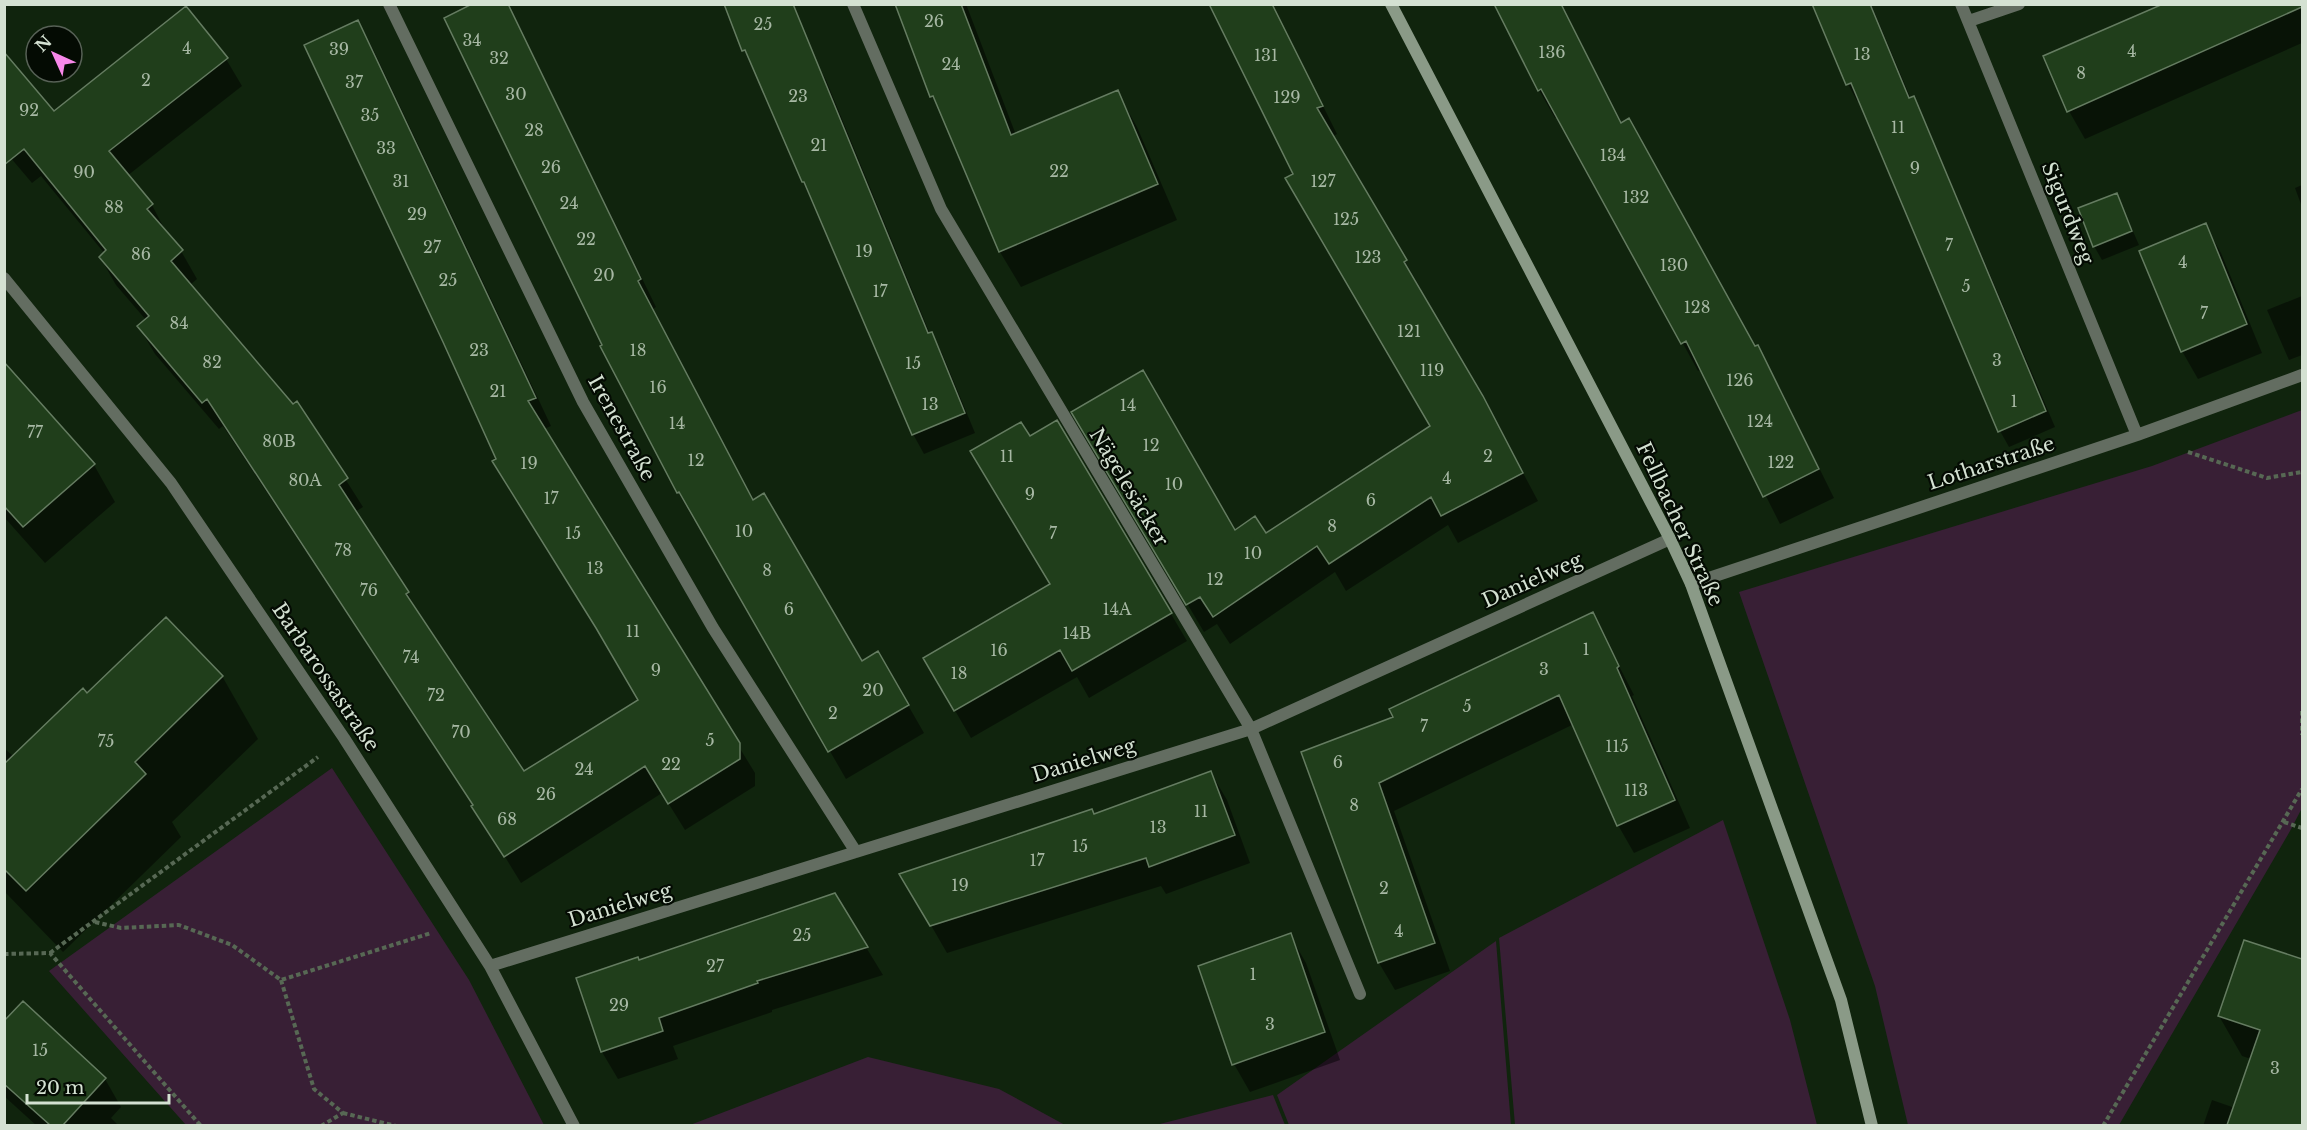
<svg xmlns="http://www.w3.org/2000/svg" width="2307" height="1130" viewBox="0 0 2307 1130" font-family="'Libre Baskerville',serif">
<style>
.green{fill:#381f35}
.shadow{fill:#0007}
.building{fill:#203e1b;stroke:#657c61;stroke-width:1.5}
.lines{fill:none;stroke-linecap:round;stroke-linejoin:round}
.path{stroke:#576854;stroke-width:4;stroke-dasharray:4.5 3;stroke-linecap:butt}
.street{stroke:#636d61;stroke-width:12}
.secondary{stroke:#8a9a87;stroke-width:12}
.labels{text-anchor:middle;stroke-width:4.5;stroke-linejoin:round;paint-order:stroke}
.number-label{font-size:16px;fill:#a7b8a4}
.street-label{font-size:20px;fill:#d4e1d2;stroke:#040b03}
</style>
<rect width="100%" height="100%" fill="#10240d"/>
<!-- green -->
<path class="green" d="M2302,410v398l-12,23 -171,294h-211l-33,-139 -136,-394 413,-126z
M332,768l137,212 75,145h-358l-137,-154z
M1723,820l67,200 27,105h-302l-16,-187z
M1496,941l15,184h-222l-12,-30z
M868,1057l131,32 66,36h-375z
M1273,1095l12,30h-129z"/>
<!-- shadow -->
<path class="shadow" d="M508,4l148,303 -3,2 100,192 108,162 17,-10 46,80 -78,46 -150,-260 -2,1 -16,-28 -76,-145 2,-1z
M726,4l89,57 11,19 104,254 12,19 33,80 -51,21 -11,-20z
M909,4h57l50,131 101,-43 20,35 40,93 -156,67 -21,-35 -55,-133 -13,-23z
M1211,4h61l65,130 -5,3 89,152 -2,1 79,136 40,75 -80,42 -10,-18 -102,66 -11,-19 -105,72 -13,-20 -13,8 -114,-192 145,92 31,3 166,-108 -137,-253z
M1496,4h65l61,120 151,251 61,123 -54,26 -78,-155 -4,2 -140,-255 -3,2 -16,-28z
M1814,4h57l40,95 2,-1 9,17 133,312 -46,20 -9,-16 -141,-331 -2,1 -9,-17z
M2167,4h135v39l-217,96 -16,-28z
M358,22l15,27 178,377 -7,3 211,344v13l-70,44 -23,-37 -141,90 -47,-77 -251,-380 -4,3 -64,-75 -16,-27 7,-7 -30,-35 -16,-28 5,-3 -64,-78 -9,7 -28,-33 50,-37 172,-54 16,27 -115,90 25,29 15,29 14,17 16,28 -7,6 103,121 4,-3 66,104 -8,5 52,80 15,29 102,152 116,-73 -142,-241z
M2302,185v22l-7,-19z
M2117,195l22,50 -37,15 -8,-14z
M2205,225l16,28 41,100 -64,26 -16,-28z
M2302,296v59l-13,5 -22,-50z
M4,364l90,101 21,37 -70,61 -41,-46z
M1057,422l130,219 -98,57 -12,-21 -106,61 -46,-79 127,-74 -23,-147z
M1592,614l42,81 -2,1 58,132 -56,25 -16,-28 -44,-101 -180,87 56,160 -55,19 -16,-27 -76,-210 92,-35z
M222,676l36,63 -86,83 9,15 -118,115 -59,-61v-143l10,9 73,-62z
M1211,773l16,27 23,63 -84,31 -5,-8 -214,67 -45,-78 192,-59z
M834,895l49,80 -111,35v2l-99,34 5,13 -60,20 -16,-27 -24,-73 61,-17z
M1290,935l16,28 34,97 -90,32 -16,-28z
M2244,941l58,20v165h-99l9,-26 23,8 16,-49 -9,-3 -23,-40z
M23,1003l82,76 16,28 -10,11 8,8h-82l-33,-30v-73z"/>
<!-- building -->
<path class="building" d="M472,4h36l133,275 -3,2 115,219 11,-7 98,168 16,-10 31,54 -81,47 -149,-260 -2,1 -77,-147 2,-1 -158,-327z
M724,4h69l135,329 4,-1 33,81 -53,22 -108,-253h-2l-57,-132 -3,1z
M895,4h66l50,131 107,-45 40,94 -159,68 -66,-156 -3,1z
M1209,4h63l51,102 -6,2 90,152 -3,2 79,134 40,77 -82,43 -10,-19 -102,67 -12,-18 -104,71 -13,-20 -14,8 -115,-193 72,-42 92,160 20,-14 11,17 164,-107 -145,-248 8,-4z
M1494,4h67l60,119 8,-5 126,228 3,-1 61,124 -56,28 -77,-156 -5,3 -140,-255 -3,2z
M1812,4h58l39,94 5,-2 132,315 -48,21 -147,-349 -5,2z
M2163,4h139v3l-235,105 -24,-56z
M186,6l42,52 -119,93 44,53 -6,5 36,41 -12,11 122,143 4,-3 51,77 -9,7 70,107 -3,2 118,177 114,-71 -42,-72 -104,-167 4,-2 -53,-117 -139,-297 54,-25 178,378 -8,3 212,342v16l-72,45 -23,-38 -141,91 -33,-51 2,-1 -266,-406 -5,4 -65,-77 12,-10 -50,-59 7,-7 -82,-101 -20,16v-113l50,59z
M2117,193l15,38 -39,16 -15,-39z
M2206,223l41,101 -66,28 -42,-101z
M4,362l91,102 -72,63 -19,-21z
M1057,420l115,193 -100,58 -12,-21 -106,61 -31,-53 127,-74 -80,-133 51,-29 9,14z
M1593,612l26,54 -2,2 58,132 -58,26 -58,-131 -180,88 56,160 -57,20 -77,-211 92,-35 -4,-8z
M166,617l57,59 -88,86 11,12 -120,117 -22,-22v-105l79,-76 4,5z
M1211,771l24,64 -86,32 -3,-9 -216,68 -31,-52 193,-65 2,5z
M835,893l33,54 -111,34 1,2 -99,35 4,13 -62,21 -25,-74 62,-21 1,3z
M1291,933l34,99 -93,33 -34,-99z
M2244,940l58,19v166h-75l33,-95 -42,-14z
M23,1001l83,77 -43,47h-13l-46,-41v-63z"/>
<g class="lines">
<!-- path -->
<path class="path" d="M2188,452l79,26 35,-6
M2302,711v24
M2284,822l18,6
M95,922l26,6 58,-3 53,20 49,35 150,-47
M50,953l268,-196
M4,954l46,-1 151,173
M281,980l33,109 29,24 -22,13
M343,1113l53,13
M2103,1126l199,-337"/>
<!-- street -->
<path class="street" d="M389,4l194,398 130,226 143,224
M853,4l88,205 310,520 109,265
M1961,4l176,431
M1969,21l50,-17
M4,278l167,205 173,255 146,228 84,160
M1691,584l446,-149 165,-60
M490,966l761,-237 419,-190"/>
<!-- secondary -->
<path class="secondary" d="M1391,4l279,535 21,45 150,416 31,126"/>
</g>
<g class="labels">
<!-- number labels -->
<g class="number-label">
<text x="934" y="27">26</text>
<text x="763" y="30">25</text>
<text x="472" y="46">34</text>
<text x="187" y="54">4</text>
<text x="339" y="55">39</text>
<text x="2132" y="57">4</text>
<text x="1552" y="58">136</text>
<text x="1862" y="60">13</text>
<text x="1266" y="61">131</text>
<text x="499" y="64">32</text>
<text x="951" y="70">24</text>
<text x="2081" y="79">8</text>
<text x="146" y="86">2</text>
<text x="354" y="88">37</text>
<text x="516" y="100">30</text>
<text x="798" y="102">23</text>
<text x="1287" y="103">129</text>
<text x="29" y="116">92</text>
<text x="370" y="121">35</text>
<text x="1898" y="133">11</text>
<text x="534" y="136">28</text>
<text x="819" y="151">21</text>
<text x="386" y="154">33</text>
<text x="1613" y="161">134</text>
<text x="551" y="173">26</text>
<text x="1915" y="174">9</text>
<text x="1059" y="177">22</text>
<text x="84" y="178">90</text>
<text x="401" y="187">31</text>
<text x="1323" y="187">127</text>
<text x="1636" y="203">132</text>
<text x="569" y="209">24</text>
<text x="114" y="213">88</text>
<text x="417" y="220">29</text>
<text x="1346" y="225">125</text>
<text x="586" y="245">22</text>
<text x="1949" y="251">7</text>
<text x="432" y="253">27</text>
<text x="864" y="257">19</text>
<text x="141" y="260">86</text>
<text x="1368" y="263">123</text>
<text x="2183" y="268">4</text>
<text x="1674" y="271">130</text>
<text x="604" y="281">20</text>
<text x="448" y="286">25</text>
<text x="1966" y="292">5</text>
<text x="880" y="297">17</text>
<text x="1697" y="313">128</text>
<text x="2204" y="319">7</text>
<text x="179" y="329">84</text>
<text x="1409" y="337">121</text>
<text x="479" y="356">23</text>
<text x="638" y="356">18</text>
<text x="1997" y="366">3</text>
<text x="212" y="368">82</text>
<text x="913" y="369">15</text>
<text x="1432" y="376">119</text>
<text x="1740" y="386">126</text>
<text x="658" y="393">16</text>
<text x="498" y="397">21</text>
<text x="2014" y="407">1</text>
<text x="930" y="410">13</text>
<text x="1128" y="411">14</text>
<text x="1760" y="427">124</text>
<text x="677" y="429">14</text>
<text x="35" y="438">77</text>
<text x="279" y="447">80B</text>
<text x="1151" y="451">12</text>
<text x="1007" y="462">11</text>
<text x="1488" y="462">2</text>
<text x="696" y="466">12</text>
<text x="1781" y="468">122</text>
<text x="529" y="469">19</text>
<text x="1447" y="484">4</text>
<text x="305" y="486">80A</text>
<text x="1174" y="490">10</text>
<text x="1030" y="500">9</text>
<text x="551" y="504">17</text>
<text x="1371" y="506">6</text>
<text x="1332" y="532">8</text>
<text x="744" y="537">10</text>
<text x="573" y="539">15</text>
<text x="1053" y="539">7</text>
<text x="343" y="556">78</text>
<text x="1253" y="559">10</text>
<text x="595" y="574">13</text>
<text x="767" y="576">8</text>
<text x="1215" y="585">12</text>
<text x="369" y="596">76</text>
<text x="789" y="615">6</text>
<text x="1117" y="615">14A</text>
<text x="633" y="637">11</text>
<text x="1077" y="639">14B</text>
<text x="1586" y="655">1</text>
<text x="999" y="656">16</text>
<text x="411" y="663">74</text>
<text x="1544" y="675">3</text>
<text x="656" y="676">9</text>
<text x="959" y="679">18</text>
<text x="873" y="696">20</text>
<text x="436" y="701">72</text>
<text x="1467" y="712">5</text>
<text x="833" y="719">2</text>
<text x="1424" y="732">7</text>
<text x="461" y="738">70</text>
<text x="710" y="746">5</text>
<text x="106" y="747">75</text>
<text x="1617" y="752">115</text>
<text x="1338" y="768">6</text>
<text x="671" y="770">22</text>
<text x="584" y="775">24</text>
<text x="1636" y="796">113</text>
<text x="546" y="800">26</text>
<text x="1354" y="811">8</text>
<text x="1201" y="817">11</text>
<text x="507" y="825">68</text>
<text x="1158" y="833">13</text>
<text x="1080" y="852">15</text>
<text x="1037" y="866">17</text>
<text x="960" y="891">19</text>
<text x="1384" y="894">2</text>
<text x="1399" y="937">4</text>
<text x="802" y="941">25</text>
<text x="715" y="972">27</text>
<text x="1253" y="980">1</text>
<text x="619" y="1011">29</text>
<text x="1270" y="1030">3</text>
<text x="40" y="1056">15</text>
<text x="2275" y="1074">3</text>
</g>
<!-- street labels -->
<g class="street-label">
<text transform="translate(2068 213) rotate(68)" y="7">Sigurdweg</text>
<text transform="translate(622 428) rotate(61)" y="7">Irenestraße</text>
<text transform="translate(1991 463) rotate(-18)" y="7">Lotharstraße</text>
<text transform="translate(1129 487) rotate(59)" y="7">Nägelesäcker</text>
<text transform="translate(1680 524) rotate(65)" y="7">Fellbacher Straße</text>
<text transform="translate(1532 580) rotate(-24)" y="7">Danielweg</text>
<text transform="translate(326 677) rotate(56)" y="7">Barbarossastraße</text>
<text transform="translate(1084 760) rotate(-17)" y="7">Danielweg</text>
<text transform="translate(620 905) rotate(-17)" y="7">Danielweg</text>
</g>
</g>
<!-- border -->
<rect width="2307" height="1130" fill="none" stroke="#d4e1d2" stroke-width="12"/>
<!-- north arrow -->
<g transform="translate(54 54) rotate(315)"><circle r="28" fill="#040b03" stroke="#576156" stroke-width="1.5"/>
<path d="M0-4.5L10 22L0 15L-10 22Z" fill="#f888ea"/>
<text y="-9" font-size="16" font-weight="bold" text-anchor="middle" fill="#d4e1d2">N</text>
</g>
<!-- scale -->
<path d="M27 1094v9h142v-9" fill="none" stroke="#d4e1d2" stroke-width="3"/>
<text x="36" y="1094" font-size="18" fill="#d4e1d2" stroke="#040b03" stroke-width="4.5" paint-order="stroke">20 m</text>
</svg>
